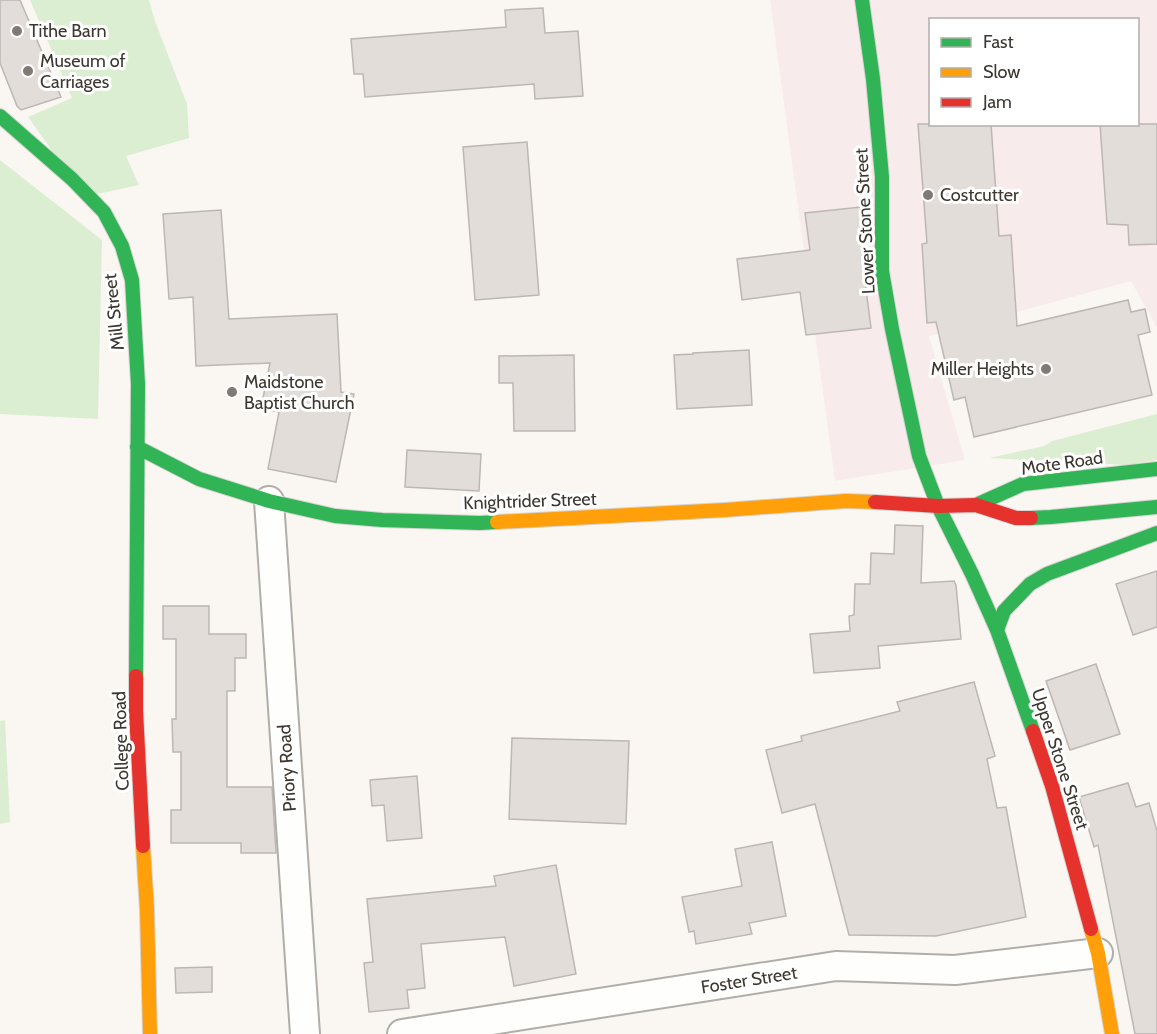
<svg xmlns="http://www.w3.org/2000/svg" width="1157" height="1034" viewBox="0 0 1157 1034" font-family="Cabin,sans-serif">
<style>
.commercial{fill:#f8ebec;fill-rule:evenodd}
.green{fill:#dceed1}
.building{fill:#e3ddda;stroke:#bcb7b4;stroke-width:1.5}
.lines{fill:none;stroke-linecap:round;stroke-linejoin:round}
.street-casing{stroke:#b1aea9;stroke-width:32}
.fast-casing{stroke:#d7d4d2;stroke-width:16}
.slow-casing{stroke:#d7d4d2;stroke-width:16}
.jam-casing{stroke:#d7d4d2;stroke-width:16}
.street{stroke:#fefefd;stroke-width:28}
.fast{stroke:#30b455;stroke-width:14}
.slow{stroke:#ff9f0a;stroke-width:14}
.jam{stroke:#e5322d;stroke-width:14}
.poi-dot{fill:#7f7a74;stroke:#fff;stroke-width:2}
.labels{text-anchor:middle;stroke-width:6;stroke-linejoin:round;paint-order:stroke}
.poi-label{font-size:18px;fill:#3d3730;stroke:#fff;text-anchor:start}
.street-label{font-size:18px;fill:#3d3730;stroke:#fff}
</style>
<rect width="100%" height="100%" fill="#faf7f3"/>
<!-- commercial -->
<path class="commercial" d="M770,0h387v328l-26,-47 -202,55 36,124 -130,21zM930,20h208v104h-208z"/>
<!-- green -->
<path class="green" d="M30,0h119l6,21 32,83 2,34 -63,18 13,29 -51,11 -16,-17 -44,-62 44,-19z
M0,160l102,80 -4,179 -98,-5z
M1157,414v46l-31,5 -137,-7 55,-12 8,-5z
M5,720l5,102 -10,2v-103z"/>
<!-- building -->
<path class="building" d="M0,0h20l41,97 -40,13 -4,-4 -17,-43z
M543,8l2,25 33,-2 5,65 -48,3 -1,-15 -169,13 -2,-23h-9l-3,-35 155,-12 -1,-17z
M918,124h73l8,112 12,-1 6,91 111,-26 3,12 14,-3 5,23 -12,3 14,60 -178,42 -9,-40 -11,3 -18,-78 -9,1 -5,-79 5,-1z
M1100,124h57v120l-28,1 -1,-20 -21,-1z
M527,142l12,153 -64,5 -12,-153z
M861,207l2,19v16h-2l3,32 7,54 -65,7 -6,-43 -58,8 -5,-41 73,-9 -5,-37z
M221,210l8,109 108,-5 4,78 13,2 -18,88 -68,-13 11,-57 -18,-4 9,-45 -74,3 -3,-69 -24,2 -6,-85z
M749,350l3,55 -75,4 -3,-54 19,-1v-1z
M574,355l1,76h-61l-1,-48h-14v-27z
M407,450l74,4 -2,37 -74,-4z
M895,525l28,1 -2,57 33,-2 2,4 5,54 -83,7 2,22 -66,5 -4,-39 40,-3 -1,-15 5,-1 1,-31h15l1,-31 23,1z
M1157,571v56l-24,8 -17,-51z
M163,606h46v28h37v24h-11v33h-8v96h45l4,66h-35v-10h-70v-33h10v-58h-8l-1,-33h4v-80h-13z
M1096,664l24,70 -50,16 -24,-69z
M974,682l21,74 -8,3 10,49 9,-1 20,110 -90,19 -87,-1 -34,-131 -33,9 -16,-63 36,-9 -1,-5 99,-25 -3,-9z
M512,738l117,3 -3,83 -117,-5z
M417,776l5,62 -35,3 -3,-36 -12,1 -2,-26z
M1128,783l8,24 13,-4 8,28v203h-22l-37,-189 -4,2 -15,-50z
M772,842l14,74 -37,7 3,11 -56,10 -2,-13 -5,1 -7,-35 60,-11 -7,-37z
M556,865l20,109 -62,12 -9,-49 -84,7 4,44 -18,2 2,18 -40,4 -5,-49 9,-1 -6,-63 129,-13 -2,-10z
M212,967v25l-36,1 -1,-25z"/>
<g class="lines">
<!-- street casing -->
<g class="street-casing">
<path id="street" d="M269,501l36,533
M402,1034l434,-68 119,4 143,-17"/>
</g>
<!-- fast casing -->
<g class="fast-casing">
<path id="fast" d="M862,0l11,79 9,98v94l10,58 27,127 19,50 34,68 25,56 36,101
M0,116l72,63 32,33 18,34 10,34 6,104 -2,292
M137,447l62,32 70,22 66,15 47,4 98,3 17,-1
M976,505l47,-21 134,-15
M1031,518l20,-1 106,-10
M997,630l7,-19 26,-27 17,-10 110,-41"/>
</g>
<!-- slow casing -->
<g class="slow-casing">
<path id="slow" d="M497,522l228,-12 121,-9 29,1
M143,846l4,64 3,124
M1091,929l7,24 14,81"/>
</g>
<!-- jam casing -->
<g class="jam-casing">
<path id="jam" d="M875,502l63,4 38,-1 40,13h15
M136,676v35l7,135
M1033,731l19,55 39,143"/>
</g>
<!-- street -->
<use href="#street" class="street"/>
<!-- fast -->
<use href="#fast" class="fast"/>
<!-- slow -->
<use href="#slow" class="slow"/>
<!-- jam -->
<use href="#jam" class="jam"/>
</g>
<!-- markers -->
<g class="poi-dot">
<circle cx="17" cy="31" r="6"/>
<circle cx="28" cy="71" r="6"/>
<circle cx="928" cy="195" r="6"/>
<circle cx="1046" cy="369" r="6"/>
<circle cx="232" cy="392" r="6"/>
</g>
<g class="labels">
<!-- poi labels -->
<g class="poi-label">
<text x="29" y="37">Tithe Barn</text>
<text x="40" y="67">Museum of<tspan x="40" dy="21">Carriages</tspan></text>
<text x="940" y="201">Costcutter</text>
<text x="1034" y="375" text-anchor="end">Miller Heights</text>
<text x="244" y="388">Maidstone<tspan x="244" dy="21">Baptist Church</tspan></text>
</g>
<!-- street labels -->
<g class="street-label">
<text transform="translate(865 221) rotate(-93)" y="6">Lower Stone Street</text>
<text transform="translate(114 312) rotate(-96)" y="6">Mill Street</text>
<text transform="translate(1062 463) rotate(-8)" y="6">Mote Road</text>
<text transform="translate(530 501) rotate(-2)" y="6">Knightrider Street</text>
<text transform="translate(121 741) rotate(-92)" y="6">College Road</text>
<text transform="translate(1060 759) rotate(72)" y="6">Upper Stone Street</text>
<text transform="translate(287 768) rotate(-94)" y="6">Priory Road</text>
<text transform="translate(749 980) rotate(-9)" y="6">Foster Street</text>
</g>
</g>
<!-- legend -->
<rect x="929" y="18" width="210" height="108" fill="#ffffff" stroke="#b1afac" stroke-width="1.5"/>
<rect x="941" y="38" width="30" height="9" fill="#30b455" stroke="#b1afac" stroke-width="1.5"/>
<text x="983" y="48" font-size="18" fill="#3d3730">Fast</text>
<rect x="941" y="68" width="30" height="9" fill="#ff9f0a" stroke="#b1afac" stroke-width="1.5"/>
<text x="983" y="78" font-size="18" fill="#3d3730">Slow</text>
<rect x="941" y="98" width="30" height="9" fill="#e5322d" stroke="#b1afac" stroke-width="1.5"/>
<text x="983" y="108" font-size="18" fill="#3d3730">Jam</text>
</svg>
